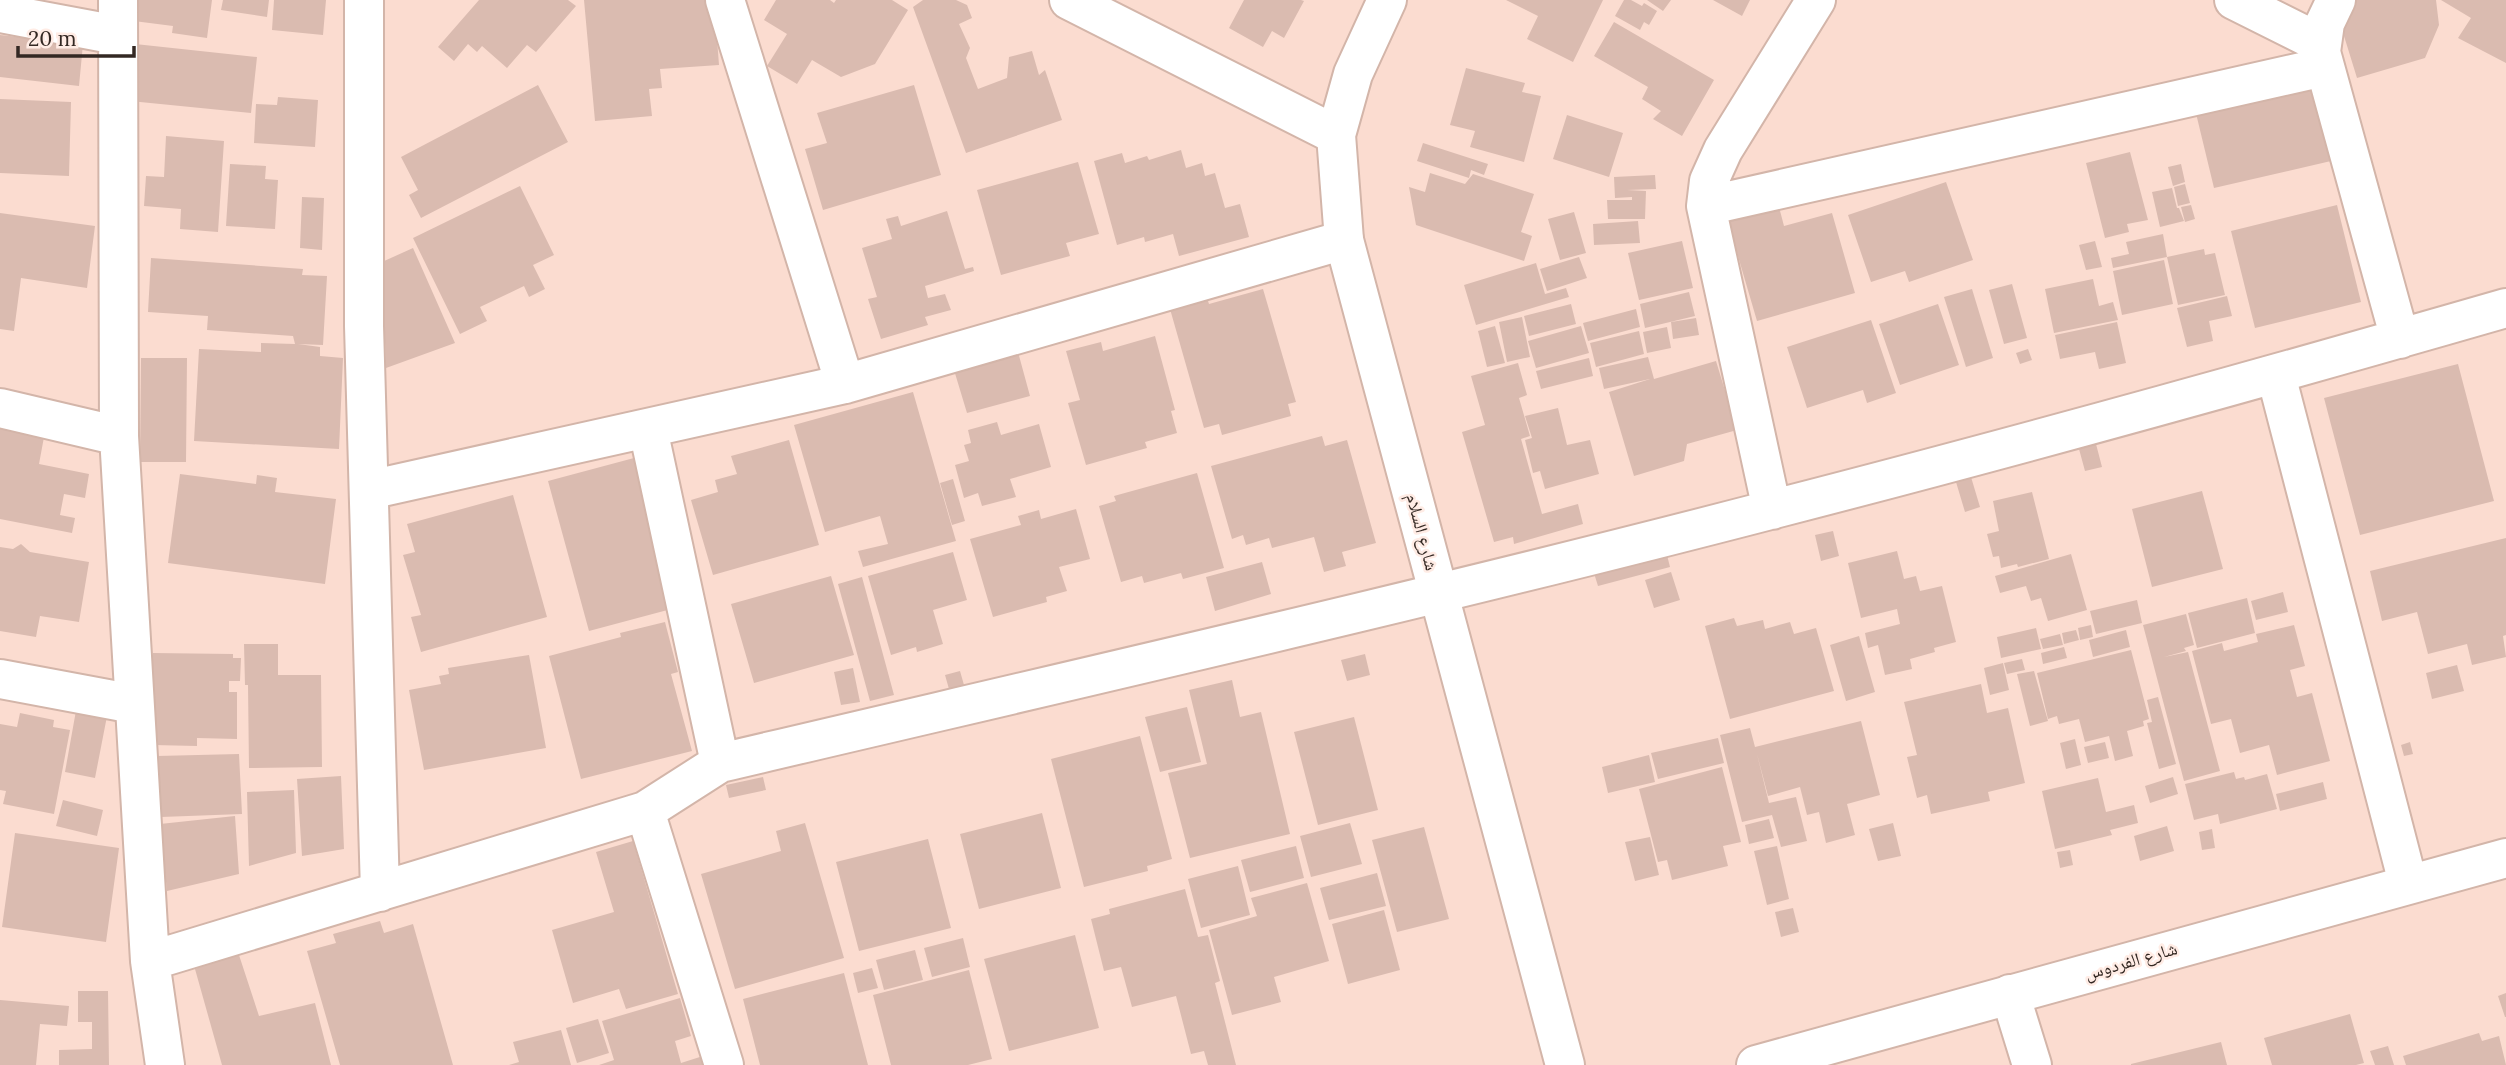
<svg xmlns="http://www.w3.org/2000/svg" width="2506" height="1065" viewBox="0 0 2506 1065" font-family="Lora,'Noto Naskh Arabic',serif">
<style>
.building{fill:#dabbb0}
.lines{fill:none;stroke-linecap:round;stroke-linejoin:round}
.minor-casing{stroke:#d3b5a9;stroke-width:42}
.tertiary-casing{stroke:#d3b5a9;stroke-width:42}
.minor{stroke:#fff;stroke-width:38}
.tertiary{stroke:#fff;stroke-width:38}
.labels{text-anchor:middle;stroke-width:5;stroke-linejoin:round;paint-order:stroke}
.street-label{font-size:18px;fill:#332823;stroke:#ffece5}
</style>
<rect width="100%" height="100%" fill="#fbdcd0"/>
<!-- building -->
<path class="building" d="M128,0h84l-5,38 -35,-5 1,-7 -47,-6z
M223,0h46l-2,17 -46,-7z
M274,0h52l-3,35 -51,-5z
M479,0h89l8,6 -40,46 -9,-7 -20,23 -25,-22 -5,6 -9,-8 -14,17 -16,-14z
M584,0h130l5,65 -59,4 2,19 -13,1 3,27 -57,5z
M776,0h54l4,3 2,-3h56l16,10 -33,54 -34,13 -29,-17 -15,24 -30,-18 20,-32 -23,-14z
M923,0h33l11,5 5,13 -13,6 11,24 -4,10 12,31 29,-11 2,-21 23,-6 7,24 6,-5 17,50 -96,33 -53,-146z
M1244,0h57l3,1 -20,37 -12,-7 -9,16 -34,-19z
M1506,0h97l-30,62 -46,-23 11,-23z
M1624,0h7l11,6 2,-3 13,8 -8,14 -5,-3 -4,8 -25,-14z
M1647,0h24l-8,11z
M1713,0h37l-8,16z
M2343,0h93l3,25 -14,33 -68,20 -21,-68z
M2441,0h65v63l-48,-25 13,-20z
M1614,22l100,58 -32,56 -29,-17 8,-8 -19,-12 6,-12 -54,-31z
M0,35l83,9 -4,42 -79,-9z
M135,44l122,13 -6,56 -121,-12z
M1466,68l59,15 -3,9 19,4 -17,66 -54,-15 5,-16 -25,-6z
M2311,74l20,87 -117,27 -21,-87z
M538,85l30,57 -147,76 -12,-23 9,-5 -17,-33z
M914,85l27,90 -118,35 -18,-61 22,-6 -10,-30z
M278,97l40,3 -3,47 -61,-4 2,-39 21,1z
M0,99l71,3 -2,74 -69,-3z
M1567,115l56,18 -14,44 -56,-18z
M166,136l58,5 -6,91 -38,-3 1,-20 -37,-3 2,-30 18,1z
M1423,143l65,21 -4,11 -13,-5 -2,8 -52,-17z
M1181,150l5,18 16,-5 3,13 10,-3 10,35 15,-4 9,33 -70,19 -6,-22 -28,8 -1,-5 -27,8 -23,-84 28,-8 3,10 22,-7 2,4z
M2130,152l18,68 -21,4 2,8 -24,6 -19,-75z
M1078,162l21,72 -33,9 4,13 -69,19 -24,-85z
M230,164l36,2 -1,13 13,1 -3,49 -49,-3z
M2181,164l4,18 -12,4 -5,-19z
M1430,173l35,11 8,-10 61,20 -13,38 11,4 -8,25 -108,-36 -7,-38 16,5z
M1655,175l1,14 -29,1 19,1 -1,28h-37l-1,-19h25v-3l-17,1 -1,-21z
M1946,182l27,78 -64,22 -4,-11 -34,11 -23,-67z
M2185,184l5,19 -12,3 -4,-19z
M520,186l34,69 -21,10 12,24 -16,8 -5,-11 -44,21 7,14 -27,13 -47,-96z
M2172,188l5,20h2l5,13 -24,6 -8,-35z
M302,197l22,1 -2,52 -22,-2z
M2191,205l4,14 -10,3 -4,-15z
M2337,205l24,97 -106,26 -24,-97z
M1779,207l5,19 48,-13 23,80 -98,28 -29,-99z
M947,211l18,58 8,-2 1,4 -49,15 3,12 17,-4 6,16 -26,7 3,8 -47,14 -13,-40 9,-2 -15,-49 30,-9 -6,-20 12,-3 3,10z
M1574,212l12,41 -26,7 -12,-41z
M0,213l95,13 -8,62 -66,-10 -7,53 -14,-2z
M1638,221l2,22 -46,2 -1,-21z
M2163,234l4,23 -54,11 -2,-10 18,-4 -3,-12z
M1682,241l11,47 -54,12 -11,-47z
M2095,241l7,26 -16,3 -7,-25z
M413,248l42,95 -69,25 -4,-106z
M2204,249l1,6 10,-2 10,42 -47,10 -11,-48z
M1579,257l8,21 -40,13 -7,-22z
M151,258l152,11 -1,6 25,1 -4,69 -25,-1 22,3v9l23,2 -4,91 -145,-8 5,-92 62,3v-9l34,1 -2,-8 -86,-6 1,-14 -60,-4z
M2164,260l9,44 -51,11 -9,-44z
M1536,263l9,31 21,-6 3,9 -93,28 -12,-40z
M2093,279l6,27 14,-4 5,18 -64,13 -9,-44z
M2012,284l15,54 -23,6 -15,-54z
M1263,289l33,113 -8,2 3,12 -69,19 -3,-11 -15,4 -34,-119 37,-11 2,6z
M1972,289l21,69 -27,9 -22,-70z
M1689,292l6,24 -50,12 -5,-24z
M2227,296l5,20 -23,5 4,20 -26,6 -10,-39z
M1571,304l5,20 -47,12 -5,-20z
M1938,304l21,61 -59,20 -21,-61z
M1636,309l4,18 -52,14 -5,-18z
M1522,317l8,40 -23,5 -8,-40z
M1696,318l3,17 -26,4 -2,-17z
M1871,320l25,73 -29,10 -4,-13 -56,18 -20,-61z
M2117,322l9,41 -27,6 -4,-17 -35,7 -5,-24z
M1495,326l10,37 -18,4 -9,-36z
M1581,326l8,27 -53,15 -8,-27z
M1667,327l4,21 -24,5 -4,-21z
M1639,331l5,23 -48,13 -6,-24z
M1155,336l20,74 -4,1 6,22 -32,9 2,6 -61,17 -18,-62 12,-3 -14,-49 35,-9 2,9z
M2028,349l4,11 -12,4 -4,-11z
M1018,352l12,44 -63,17 -13,-43z
M1648,357l6,22 62,-18 21,69 -50,14 -3,17 -50,15 -25,-84 41,-13 -46,10 -5,-21z
M141,358h46l-1,104h-46z
M1589,358l4,18 -52,13 -5,-18z
M1518,363l9,32 -8,3 11,38 -9,3 21,75 36,-10 5,20 -69,20 -1,-7 -19,5 -32,-110 23,-7 -14,-49z
M2458,364l36,137 -134,34 -36,-137z
M913,392l43,149 -93,26 -5,-16 30,-7 -8,-28 -55,16 -31,-107z
M1558,408l9,37 23,-5 9,34 -54,15 -5,-18 -7,2 -8,-33 7,-2 -7,-22z
M997,422l4,13 38,-11 12,43 -41,12 6,18 -34,9 -4,-13 -14,5 -9,-33 14,-4 -5,-16 7,-2 -3,-13z
M0,428l44,9 -5,27 50,10 -4,24 -21,-4 -4,21 15,3 -3,15 -72,-14z
M1322,436l3,10 22,-6 29,103 -34,9 4,14 -22,6 -10,-35 -42,11 -3,-10 -23,7 -3,-10 -11,4 -21,-73z
M789,440l30,105 -106,30 -22,-75 27,-8 -3,-12 22,-6 -6,-18z
M2096,444l6,23 -17,4 -6,-22z
M634,458l41,150 -86,23 -41,-150z
M1197,473l27,95 -41,11 -2,-6 -37,10 -2,-7 -21,6 -22,-76 17,-5 -2,-5z
M180,474l76,10 1,-9 20,3 -2,14 61,7 -11,85 -157,-21z
M1971,477l9,30 -15,5 -9,-30z
M953,479l12,42 -13,4 -12,-42z
M2202,491l21,78 -71,18 -20,-78z
M2032,492l17,67 -31,8 -1,-3 -16,4 -2,-12 -6,1 -6,-23 12,-3 -6,-30z
M513,495l34,122 -126,35 -10,-35 10,-2 -18,-60 12,-3 -8,-28z
M1076,509l14,50 -31,8 8,24 -21,6 1,5 -54,15 -23,-78 51,-14 -3,-9 21,-6 2,9z
M1833,531l6,25 -18,5 -6,-26z
M2506,538v97l-3,1 3,21 -34,8 -5,-21 -39,10 -11,-42 -35,9 -12,-50z
M21,544l9,8 59,10 -10,60 -39,-6 -4,21 -36,-6v-84l13,2z
M1666,551l4,16 -72,19 -5,-16z
M1897,551l7,28 12,-3 4,15 22,-5 14,56 -22,6 1,4 -25,7 2,10 -27,6 -7,-30 -10,3 -3,-15 35,-9 -3,-15 -36,9 -13,-55z
M953,552l14,48 -34,10 10,34 -26,8 -1,-5 -25,8 -23,-79z
M2071,554l16,56 -39,11 -7,-23 -10,3 -5,-15 -26,7 -5,-17z
M1262,562l9,32 -56,17 -9,-34z
M1671,572l9,28 -26,8 -9,-28z
M831,576l23,79 -100,28 -23,-79z
M862,577l32,118 -24,6 -32,-117z
M2283,592l5,20 -32,8 -5,-19z
M2247,598l8,35 -58,15 -9,-35z
M2137,600l5,23 -46,11 -6,-23z
M2186,614l8,31 -10,3 2,3 -22,6 24,-5 32,119 -36,10 -41,-156z
M1734,618l3,8 26,-6 2,9 25,-7 4,12 22,-6 18,63 -104,28 -25,-93z
M665,622l13,50 -7,2 21,77 -111,28 -32,-123 72,-19 -1,-4z
M2091,625l2,12 -13,3 -2,-12z
M2294,625l11,41 -15,4 7,27 15,-4 18,68 -53,14 -8,-30 -29,8 -9,-34 -20,5 -19,-73 30,-8 2,8 34,-9 -2,-8z
M2036,628l5,21 -40,9 -4,-21z
M2076,630l3,10 -15,4 -2,-11z
M2126,630l4,17 -37,10 -4,-17z
M2060,634l3,11 -20,4 -3,-10z
M1859,636l16,56 -29,9 -16,-56z
M244,644h34v31h43l1,92 -73,1 -1,-83h-3z
M2064,647l3,11 -24,6 -2,-11z
M2131,650l18,69 -6,2 1,5 -17,5 6,25 -18,5 -6,-25 -24,6 -6,-23 -20,5 -2,-8 -9,3 -11,-46z
M153,653l80,1v4h8l-1,23h-11v11h8v47l-40,-1v8l-44,-1z
M1365,654l5,21 -23,6 -6,-21z
M529,655l17,93 -122,22 -15,-80 32,-6 -2,-8 10,-2 -1,-6z
M2022,659l3,11 -18,4 -3,-11z
M2003,663l6,27 -19,5 -6,-27z
M2457,665l7,26 -32,8 -6,-26z
M853,668l7,34 -19,3 -7,-33z
M960,671l6,21 -15,4 -6,-21z
M2034,671l14,50 -18,5 -13,-52z
M1232,680l8,37 21,-5 29,122 -100,24 -22,-85 39,-9 -18,-74z
M1981,684l6,29 21,-5 17,75 -37,9 2,9 -59,13 -4,-19 -10,3 -10,-41 10,-2 -13,-53z
M2158,697l18,67 -17,5 -12,-46 5,-1 -5,-22z
M77,705l31,6 -13,67 -30,-6z
M1187,707l14,55 -41,10 -15,-55z
M20,713l34,7 -1,7 17,3 -16,84 -51,-10 3,-13 -6,-1v-66l17,3z
M1354,717l24,93 -60,15 -24,-93z
M1861,721l19,74 -33,9 8,31 -29,8 -7,-31 -12,3 -7,-28 -32,9 -11,-42 12,49 27,-6 11,44 -26,6 -9,-32 -30,7 -22,-87 30,-7 5,19z
M1140,736l32,123 -25,7 1,5 -64,16 -33,-128z
M1718,738l6,25 -66,16 -7,-26z
M2075,739l6,26 -15,4 -6,-26z
M2105,742l4,16 -21,5 -4,-16z
M2410,742l3,12 -9,2 -3,-11z
M239,754l3,60 -81,3 -4,-61z
M1649,755l6,27 -47,11 -6,-26z
M1722,767l19,75 -18,4 5,20 -56,14 -5,-20 -9,2 -19,-73z
M2234,772l2,7 8,-2 1,3 22,-6 10,35 -57,15 -2,-10 -24,6 -9,-36z
M341,776l3,73 -42,7 -5,-77z
M763,777l3,13 -37,8 -3,-13z
M2173,777l5,17 -28,9 -5,-17z
M2098,778l8,34 28,-7 4,18 -28,7 2,5 -57,14 -13,-58z
M2323,782l4,17 -47,12 -4,-17z
M294,790l2,63 -47,13 -2,-74z
M63,800l40,10 -6,26 -41,-10z
M1042,813l19,75 -82,21 -19,-75z
M235,816l4,58 -72,17 -7,-67z
M1769,819l5,19 -25,6 -4,-19z
M805,823l39,135 -109,31 -34,-115 80,-23 -5,-20z
M1350,823l12,41 -51,13 -11,-41z
M1893,823l8,33 -23,5 -9,-32z
M2167,826l7,25 -34,10 -6,-25z
M1424,827l25,92 -52,13 -25,-92z
M2212,829l3,19 -13,2 -3,-18z
M15,833l104,15 -13,94 -104,-15z
M1650,837l9,38 -24,6 -10,-39z
M928,839l23,89 -92,23 -23,-89z
M633,841l45,153 -52,15 -7,-20 -46,14 -21,-73 62,-18 -18,-60z
M1296,846l8,32 -54,14 -9,-32z
M1777,846l12,53 -22,6 -13,-54z
M2070,850l3,15 -13,3 -3,-16z
M1238,866l12,49 -49,13 -13,-49z
M1377,873l9,33 -57,14 -9,-32z
M1307,883l22,78 -55,16 7,25 -49,13 -23,-85 48,-14 -6,-18z
M1185,889l13,48 10,-2 12,46 -5,2 21,82h-28l-4,-14 -13,3 -15,-58 -44,11 -11,-40 -17,4 -13,-52 19,-5 -1,-5z
M1793,908l6,24 -18,5 -6,-25z
M1384,910l16,60 -52,14 -16,-60z
M380,921l4,12 29,-9 40,141h-113l-33,-114 29,-8 -3,-9z
M1075,935l24,93 -90,23 -25,-92z
M963,938l7,29 -38,10 -8,-29z
M915,950l8,30 -39,10 -8,-30z
M238,952l21,64 56,-13 16,62h-109l-27,-96z
M872,968l6,20 -20,5 -5,-20z
M969,970l23,89 -24,6h-77l-18,-70z
M844,973l24,92h-108l-17,-66z
M78,991h30l1,74h-50v-15l33,-1v-27h-14z
M2506,993v24h-1l-7,-21z
M680,998l11,38 -16,5 6,22 22,-7 3,9h-107l15,-5 -12,-39z
M0,1000l69,6 -2,20 -27,-2 -4,41h-36z
M2350,1014l14,49 -8,2h-84l-8,-27z
M598,1019l11,34 -32,10 -11,-35z
M561,1030l10,35h-62l10,-3 -6,-20z
M2479,1033l3,8 17,-5 7,29h-100l-3,-9z
M2221,1042l6,23h-96v-1z
M2388,1046l6,19h-19l-5,-14z"/>
<g class="lines">
<!-- minor casing -->
<g class="minor-casing">
<path id="minor" d="M118,0l1,436 31,525 15,104
M364,0v326l16,566
M725,0l120,384
M1069,0l267,135
M2234,0l88,44
M2336,0l-11,23 -4,29 79,287
M0,13l117,22
M1706,206l618,-139
M2276,375l132,508
M0,408l119,28
M648,429l72,334
M369,490l476,-106 499,-144
M1772,510l-66,-304 3,-25 14,-31 93,-150
M0,679l134,25
M645,811l79,254
M150,961l495,-150 75,-48c352,-83 704,-163 1054,-254 245,-63 489,-131 732,-201
M2010,994l22,71"/>
</g>
<!-- tertiary casing -->
<g class="tertiary-casing">
<path id="tertiary" d="M1387,0l-34,74 -17,61 8,105 221,825
M1756,1065l750,-207"/>
</g>
<!-- minor -->
<use href="#minor" class="minor"/>
<!-- tertiary -->
<use href="#tertiary" class="tertiary"/>
</g>
<g class="labels">
<!-- street labels -->
<g class="street-label">
<text transform="translate(1422 532) rotate(75)" y="6">شارع السلام</text>
<text transform="translate(2131 961) rotate(-16)" y="6">شارع الفردوس</text>
</g>
</g>
<!-- scale -->
<path d="M18 46v10h116v-10" fill="none" stroke="#332823" stroke-width="3.5"/>
<text x="28" y="46" font-size="21" fill="#332823" stroke="#ffece5" stroke-width="5" paint-order="stroke">20 m</text>
</svg>
